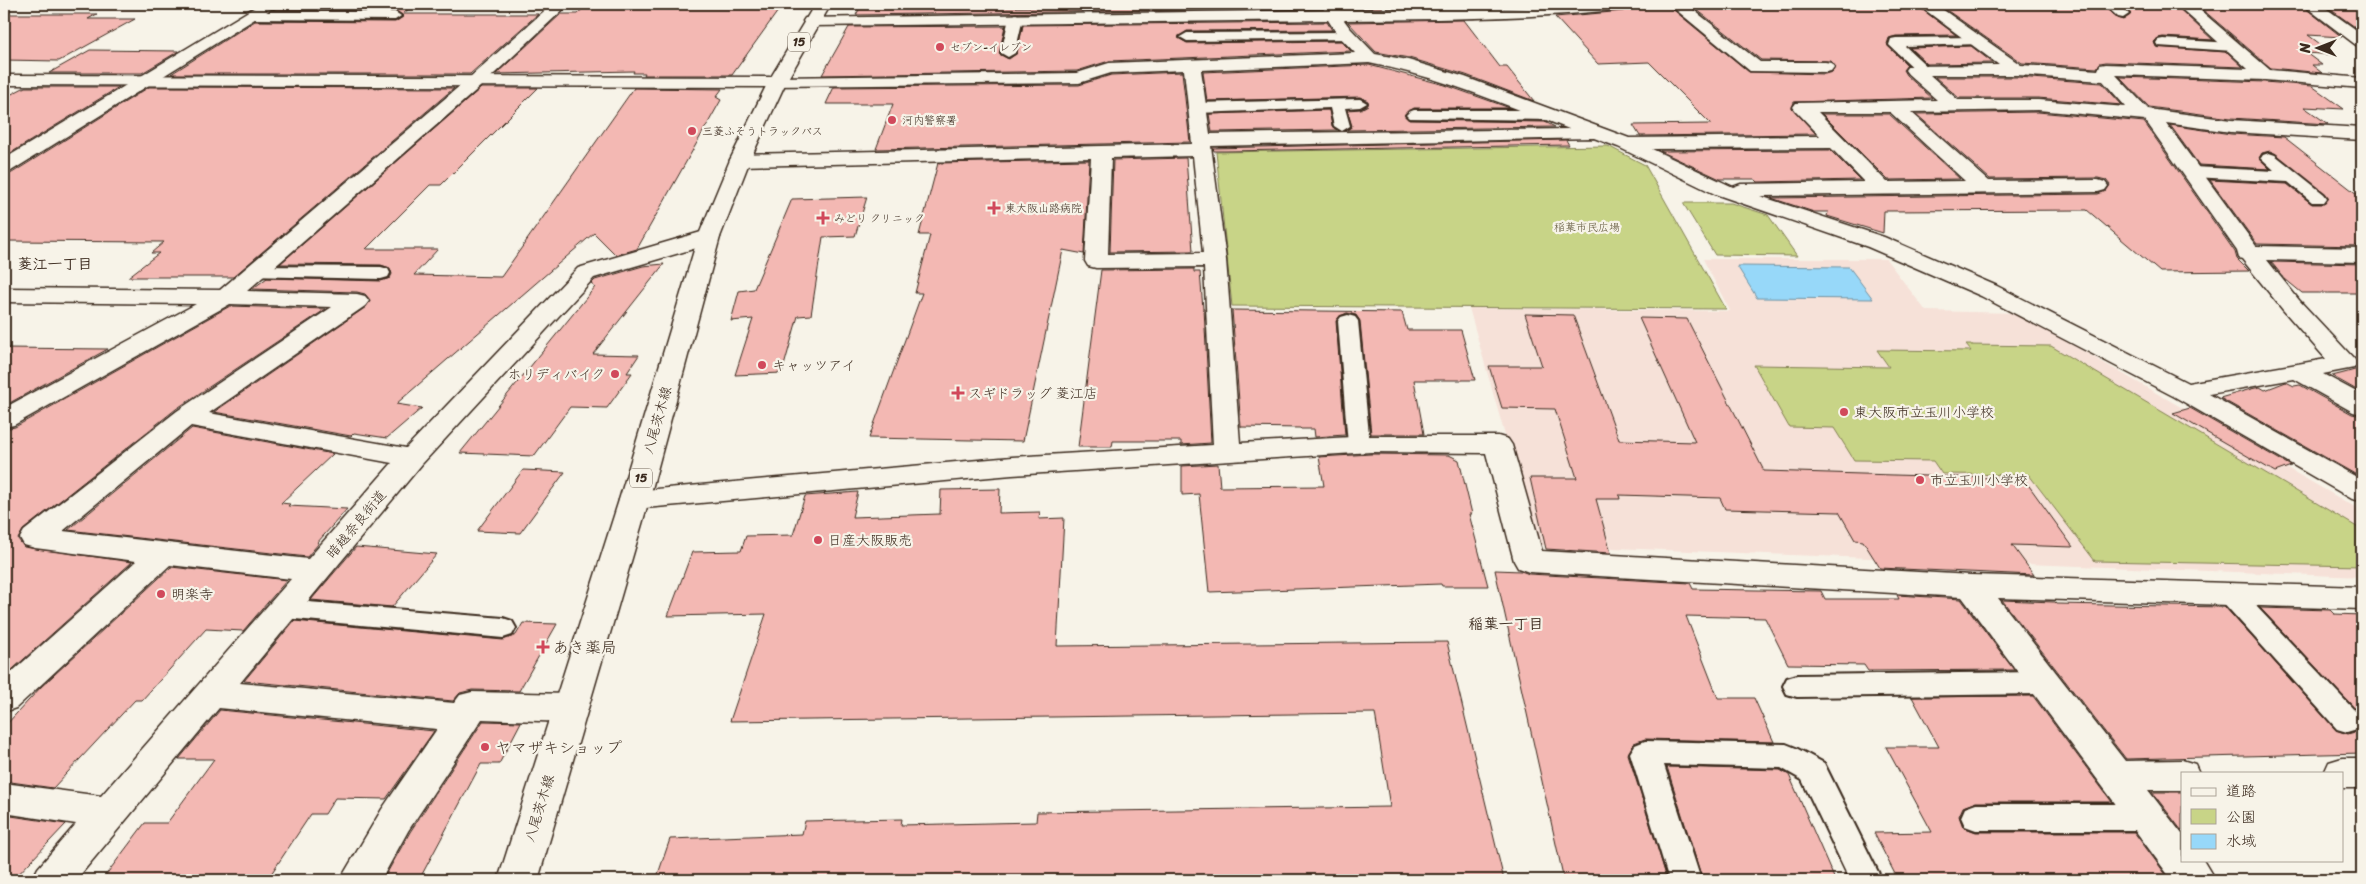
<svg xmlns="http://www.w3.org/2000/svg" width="2366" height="884" viewBox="0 0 2366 884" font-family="Sriracha,'Klee One',sans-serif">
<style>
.built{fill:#f6e1d8}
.green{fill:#c8d487;stroke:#827f52}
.water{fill:#97d8f9;stroke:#7292a1}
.building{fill:#f3b8b3;stroke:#3b2a1e}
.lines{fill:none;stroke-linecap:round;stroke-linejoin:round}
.service-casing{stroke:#3b2a1e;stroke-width:4}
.minor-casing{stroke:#3b2a1e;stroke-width:3}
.tertiary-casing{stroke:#3b2a1e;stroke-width:3}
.primary-casing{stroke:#3b2a1e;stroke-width:3}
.service{fill:#f7f3e8;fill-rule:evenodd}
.minor{fill:#f7f3e8;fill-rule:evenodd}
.tertiary{fill:#f7f3e8;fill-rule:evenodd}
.primary{fill:#f7f3e8;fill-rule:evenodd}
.poi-dot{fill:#d1495b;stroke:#f7f3e8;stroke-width:2}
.labels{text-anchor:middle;stroke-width:4.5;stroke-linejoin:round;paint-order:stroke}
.far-poi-label{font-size:11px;fill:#3b2a1e;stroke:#f7f3e8;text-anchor:start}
.far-park-label{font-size:11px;fill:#5e5438;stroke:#f7f3e8}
.shield{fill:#f7f3e8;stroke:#73665b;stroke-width:1}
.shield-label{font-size:12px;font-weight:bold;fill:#3b2a1e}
.poi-label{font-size:14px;fill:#3b2a1e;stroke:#f7f3e8;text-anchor:start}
.street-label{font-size:14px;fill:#3b2a1e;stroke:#f7f3e8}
.neighbourhood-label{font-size:15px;font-weight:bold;fill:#3b2a1e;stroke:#f7f3e8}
.near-poi-label{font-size:16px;fill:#3b2a1e;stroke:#f7f3e8;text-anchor:start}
</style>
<rect width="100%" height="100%" fill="#f7f3e8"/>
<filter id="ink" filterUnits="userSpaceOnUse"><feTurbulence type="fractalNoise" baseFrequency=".02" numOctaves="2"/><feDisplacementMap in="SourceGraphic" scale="10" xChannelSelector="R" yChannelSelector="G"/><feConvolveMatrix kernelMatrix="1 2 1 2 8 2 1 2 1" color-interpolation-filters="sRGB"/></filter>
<g filter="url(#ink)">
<!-- built -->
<path class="built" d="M1703,259h183l40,52 91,2 345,198v66l-826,-32 -67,-237 261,3z"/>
<!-- green -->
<path class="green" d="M1608,146l37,19 81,144 -494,-3 -16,-154z
M1683,203h48l37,12 29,41 -82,-1z
M1966,345l85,1 311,184v36l-267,-5 -66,-86 -87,-1 -9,-13 -79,-1 -20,-32 -45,-1 -35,-62 135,2 -12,-17 94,1z"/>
<!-- water -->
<path class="water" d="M1737,266l112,1 24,32 -116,-1z"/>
<!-- building -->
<path class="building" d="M588,4h195l-51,71h-88l1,-2h-12l1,-2 -138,3 65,-60h16z
M862,4h70l-1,4 226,-2v-2h163l1,4 -465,7z
M1340,4h42v4h-41z
M1788,4h127l41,31 -60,1 -7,2 -2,6 20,21 -4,5 3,5 26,23 -138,4 -2,6 24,26 -176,2 -7,-11 78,-1 -62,-62 -51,2 -43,-47 69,-6 7,-3 39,-1 79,65 76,2 7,-2 4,-5 -5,-6 -70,-1 -69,-54z
M1938,4l164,1 15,13 6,2 8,-6 -8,-8 34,1 -5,-3h22l39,36 -50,-3 -5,1 -4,4 2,5 71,5 16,15 -137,-5 -6,1 -3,5 -75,-5z
M2196,4h104l42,33 -34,-2 27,20 -29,-2 16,12h-10l10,8 -51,-5z
M2323,4h39v28z
M279,6l132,1 -8,7h135l-68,60h-299l84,-53 140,1 8,-5 -8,-7h-122z
M4,14h93l-9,5h47l-76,42 -55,-1z
M1464,20l36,47h7l27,34 -68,-26 -57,-17 -33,-6 -28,-30z
M1327,22l5,8 -145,1 -9,7 9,5 154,-2 10,10 -242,10 -32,10 -255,4 27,-48 156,-1 -6,28 10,5 8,-6 6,-28z
M1971,46l22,17 -66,1 -17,-16z
M90,50l89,1 -37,22h-93z
M1369,65l76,20 65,23h-96l-9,6 4,6 136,2 10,5 -208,3 5,-4 -5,-16 14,-1 7,-4v-4l-8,-4 -153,4 -4,-29z
M1182,72l8,70 -314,7 17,-45h-67l8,-17 245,-2 32,-10z
M1935,77h82l85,6 20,22 -84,-7h-79z
M2120,77l145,5 47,4 32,23 -40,-2 24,17 -97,-6 -82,-11z
M25,87h94l-115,70v-59z
M149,87l305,1 -221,189h-105l31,-24h-8l13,-11 -160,-1v-66l8,-2z
M481,88h57l-97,97h-11l-64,64h72l-24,26 87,2 133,-189 88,1 -6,8 5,3 -84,149 -21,6 -22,-22 -198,171 26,4 -35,30 -33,-5 -3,3 -137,-24 152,-105 4,-7 -5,-6 -8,-2 -105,-3 15,-11 114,3 9,-3 2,-4 -2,-6 -9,-3 -101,-1z
M1329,110l3,16 5,4 -125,2 -3,-18z
M2038,112l106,10 91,130 2,7 12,12 -89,1 -73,-62 -203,1 -1,22 -56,-17 1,-4h-14l-43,-14 327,-4 8,-3 4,-6 -4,-5 -8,-2 -108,1 -74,-65z
M1822,114h67l71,65 -72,1z
M2170,125l61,9 53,3 78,61v48l-105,-2 -47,-64 77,4 25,20h12l4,-7 -52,-43 -6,-3 -8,2 -3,5 11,11 -71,-4z
M1566,140l3,5 -343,6h-12l-1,-3z
M1830,150l30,30 -102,2 -3,-3h-35l-60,-28z
M1186,158l7,93 -83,1 3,-92z
M1089,160l-5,94 -21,-4 -40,191 -154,-3 53,-145h-7l15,-58h-11l19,-72z
M867,197l-12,39 -32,1 -12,78 -13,1 -16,57 -47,2 18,-56 -22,2 8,-30 15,-2 38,-90z
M2271,262l91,2v29h-60l-17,-14z
M664,264l-71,90 46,1 -12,18h5l-25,35 -37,-1 -36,49 -74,-3 135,-166 -4,-3 4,-4 48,-14z
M1194,269v3h6l3,37h1l7,134 -30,2v-4h-68l-1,6h-34l23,-177z
M230,306l96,3 -150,100 -153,121 -5,9 6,8 108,15 -128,115v-248l11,-2z
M1232,310l170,2 5,18h54l14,50h-61l10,54h-53l-11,-113 -4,-6 -9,-2 -7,3 -4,5 9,114 -30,2 -1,-8h-13l-1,-1 -59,-1z
M1525,314l48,1 46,125 76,2 -56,-124 48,1 77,152 260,8 49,68 -61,-2 22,30 -154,-7 -17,-27 -8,-1 -16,-28 -114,-3 -5,-11 -101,-3 1,4h-24l15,54 -65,-4 -16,-71h47l-22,-69 -53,-1 -13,-42h53z
M4,348l104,1 -104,57z
M2362,368v25l-30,-17 12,-3z
M2286,382l8,4 6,-1 52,29 10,2v62l-142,-80 31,-9 9,-2 5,3z
M2190,408l101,58 -16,6 -102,-59z
M192,428l141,26 -52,49 9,1 -2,2 59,3 -30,34h2l-12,14 -239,-27z
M1371,454l78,1 10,5 13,54h-3l19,72h-46l-1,-2 -232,8 -10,-98 -17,1v-29l36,-2 2,23 104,-1 -5,-29z
M523,470l42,2 -45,61 -43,-2z
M1000,489l-1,24 41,-1 -1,7 25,-1 -7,128 390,-4 57,238h-848l14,-41 132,-5 3,-13 97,-2 -1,6 135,-3 1,-10 353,-5 -15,-94 -645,8 36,-107 -98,2 24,-64 49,-1 5,-15 47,-1 12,-39 53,-4 -6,25 88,-3 1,-24z
M356,547l81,7 -45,53 -81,-7z
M171,567l116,13 -44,51 -37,-2 -64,71h-7l-82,88 -49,-7v-54l37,-40z
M1495,570l26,1 8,3 161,9 3,6 128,2 4,8h74l-2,-4 64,4 53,71 -146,1 -4,-6 -76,-1 -23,-46 -79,-2 32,82h36l20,44 -129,-3 -11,4 -6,11 38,121h-17l1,5h-86z
M2002,600l52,2 2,2 169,3 111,123 12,4 10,-3 4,-8v30l-236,6z
M2260,608l70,2 4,4 28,1v104l-4,-7z
M294,621l209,19 13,-5 7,-12 34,1 -38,67 -47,-1 -12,3 -7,8 -209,-20z
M2033,696l79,106h-136l-13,5 -4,9 4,11 13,5h158l36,48h-272l-24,-47 58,-1 -46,-85h53l-27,-50z
M220,710l214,21 -48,68 -51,-1 -10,16h-14l-44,66h-165l43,-57h22l47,-64h-35z
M483,721l38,1 -22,42h-18l-62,116h-36l27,-48z
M1667,767l113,3 9,5 46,105h-126l-2,-5h-6z
M2152,792h30v39z
M4,815l62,9 -53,56h-9z"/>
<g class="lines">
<!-- service casing -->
<g class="service-casing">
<path id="service" d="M2104,4h14l11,10 -6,4 -5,-1z
M252,12h143l6,4 -6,4 -148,-1 -1,-3z
M1016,14l7,4 -8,35 -7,4 -7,-4 8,-35z
M1347,32l5,1 2,3 -2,3 -165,2 -7,-4 7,-4z
M1976,37l5,1 2,3 -2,3 -76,2 26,24 -7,4 -5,-1 -30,-28 2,-6 5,-1z
M2163,39l70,4 7,4 -7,4 -75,-5 -2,-3 2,-3z
M1360,99l7,4 -7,4 -15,1 5,18 -8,5 -8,-5 -4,-18 -133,5 -8,-5 8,-5z
M1414,110h137l8,5 -8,5 -142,-2 -3,-3 3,-3z
M2269,153l6,2 49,39 3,4 -3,4h-12l-24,-20 -95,-5 -6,-2 -2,-3 2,-3 6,-2 82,4 -14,-13 2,-3z
M255,266l126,1 7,2 2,4 -2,4 -7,2 -133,-3 -2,-4 2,-4z
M1348,315l7,2 3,4 12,124 -3,5 -8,2 -8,-2 -3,-5 -10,-124 3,-4z
M2230,585l9,3 118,125 4,8 -4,8 -10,3 -10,-3 -116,-129 -4,-6 4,-6z
M284,600l219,18 9,3 4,7 -4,7 -9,3 -219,-20 -9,-2 -4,-7 4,-7z
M2044,672l10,3 4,8 -4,8 -10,3 -247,3 -10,-3 -4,-8 4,-8 10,-3z
M1645,741l141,3 10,4 28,15 58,117h-32l-48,-100 -21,-12 -117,-3 37,115h-32l-39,-127 5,-8z
M1976,804h171l11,4 4,9 -4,9 -11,4h-171l-11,-4 -4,-9 4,-9z"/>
</g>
<!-- minor casing -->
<g class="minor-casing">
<path id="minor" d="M260,4h19l-268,167 -7,2v-14z
M552,4h17l-88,82 -234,205 110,3 8,2 4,5 -4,5 -156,107 197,35 172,-180 123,-36 8,-2 8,2 3,5 -3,5 -123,36 -172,186 -182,219 214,20 6,-8 12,-3 97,2 12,4 5,10 -5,10 -12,4 -87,-3 -74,112 -27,49h-41l42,-71 55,-80 -218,-21 -143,172h-44l6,-12 38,-44 -72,-11v-30l97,13 190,-217 -121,-14 -154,143 -12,4v-33l132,-118 -101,-13 -11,-3 -4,-7 4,-7 153,-120 155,-104 -102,-3 -216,121 -10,2v-19l192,-104 -192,-2v-14l216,2 249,-212zM191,426l201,37 -84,96 -245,-28z
M1322,4h16l2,6 168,-2 77,-4h47l-2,3 -6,2c-93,10 -186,10 -280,11l6,8 25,26 33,6 57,17 164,61 191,-2 -24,-25 -3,-4 3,-4 141,-3 -29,-26 -3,-4 3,-4 91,-1 -82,-61h18l86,61 77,5 2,-5 6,-1 142,5 -72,-65h17l77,66 92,8v10l-97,-8 -149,-5 32,34 83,11 131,8v12l-131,-8 -65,-9 90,123 106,2v14l-95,-2 32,40 59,63 -4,5 -31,6 39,21v19l-9,-2 -59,-33 -85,15 153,86v21l-10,-2 -177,-102 -194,-101 -113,-49 -153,-53 -97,-47 -24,-9 -383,8 15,114 14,183 131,-7h127l10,3 4,6 30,106 429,24 391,12v22l-364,-11 127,163 57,-1 13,4 4,9h-17v17h-34l34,44v26h21l12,20h-43l-210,-283 -433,-25 -11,-4 -4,-7 -28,-108 -115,-1 -359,23 -378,34 -10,-2 -5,-7 5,-7 10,-2 378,-34 201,-12 -9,-178 -108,1 -8,-2 -3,-5 6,-103 -351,8 -7,-2 -3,-4 3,-4 7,-2 452,-10 -8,-74 -73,3 -32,10 -308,3 -3,-4 3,-4 6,-1 300,-4 32,-10 246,-10 -18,-19 -9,-14 -517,6 -6,-2 -2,-3 2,-3 519,-8zM1369,63c69,13 134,41 200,66l-359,5 -9,-64zM1930,75h87l86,6 23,26 -88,-7h-80zM2038,110l107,10 92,131 2,7 3,1 41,51 43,49 -138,24 -191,-97 -113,-49 -124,-41 338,-4 7,-2 3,-4 -3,-4 -7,-2 -109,1 -78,-69zM1818,112h72l75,69 -78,1zM1831,148l33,34 -123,2 -8,3 -81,-38zM1193,156l10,97 -95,1 3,-96z
M1669,4h17l74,58h65l6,1 3,4 -3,4 -6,1 -75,-1z
M2302,4h18l42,30v12l-6,-1z
M2342,758h20v30h-20v-15h-18l5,-11z"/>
</g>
<!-- tertiary casing -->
<g class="tertiary-casing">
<path id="tertiary" d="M4,75l773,2 6,1 3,4 -3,4 -6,1 -773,-2z"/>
</g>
<!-- primary casing -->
<g class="primary-casing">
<path id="primary" d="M815,4h16l-45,78 -36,78 -30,77 -71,263 -111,380h-40l121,-380 79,-263 32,-77 38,-78z"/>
</g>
<!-- service -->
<use href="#service" class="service"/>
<!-- minor -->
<use href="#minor" class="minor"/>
<!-- tertiary -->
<use href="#tertiary" class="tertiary"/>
<!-- primary -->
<use href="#primary" class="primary"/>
</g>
</g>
<!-- markers -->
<g class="poi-dot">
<circle cx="940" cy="47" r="5"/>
<circle cx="892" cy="120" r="5"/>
<circle cx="692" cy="131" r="5"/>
<path d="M991.5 200.5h5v5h5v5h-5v5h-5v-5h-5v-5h5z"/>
<path d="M820.5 210.5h5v5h5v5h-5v5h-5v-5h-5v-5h5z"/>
<circle cx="762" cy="365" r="5"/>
<circle cx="615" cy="374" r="5"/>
<path d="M955.5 385.5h5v5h5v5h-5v5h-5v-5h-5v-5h5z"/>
<circle cx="1844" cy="412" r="5"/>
<circle cx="1920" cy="480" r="5"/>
<circle cx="818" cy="540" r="5"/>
<circle cx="161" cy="594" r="5"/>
<path d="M540.5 639.5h5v5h5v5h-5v5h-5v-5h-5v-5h5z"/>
<circle cx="485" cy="747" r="5"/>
</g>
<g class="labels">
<!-- far-poi labels -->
<g class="far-poi-label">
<text x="950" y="51">セブン-イレブン</text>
<text x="902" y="124">河内警察署</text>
<text x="702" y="135">三菱ふそうトラックバス</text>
<text x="1005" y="212">東大阪山路病院</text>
<text x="834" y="222">みどり クリニック</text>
</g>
<!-- far-park labels -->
<g class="far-park-label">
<text x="1587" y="231">稲葉市民広場</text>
</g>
<!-- shield labels -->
<g class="shield">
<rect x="788" y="32.5" width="22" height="19" rx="4"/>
<rect x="630" y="468.5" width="22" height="19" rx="4"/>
</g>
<g class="shield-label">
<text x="799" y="46">15</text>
<text x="641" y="482">15</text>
</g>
<!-- poi labels -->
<g class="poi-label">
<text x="772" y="370">キャッツアイ</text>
<text x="605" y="379" text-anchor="end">ホリディバイク</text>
<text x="968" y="398">スギドラッグ 菱江店</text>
<text x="1854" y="417">東大阪市立玉川小学校</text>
<text x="1930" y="485">市立玉川小学校</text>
<text x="828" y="545">日産大阪販売</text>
<text x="171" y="599">明楽寺</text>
</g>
<!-- street labels -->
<g class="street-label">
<text transform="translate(657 420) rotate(-74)" y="5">八尾茨木線</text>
<text transform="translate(356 524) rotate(-50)" y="5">暗越奈良街道</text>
<text transform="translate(539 808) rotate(-73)" y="5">八尾茨木線</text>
</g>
<!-- neighbourhood labels -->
<g class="neighbourhood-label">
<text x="55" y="269">菱江一丁目</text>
<text x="1506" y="629">稲葉一丁目</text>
</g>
<!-- near-poi labels -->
<g class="near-poi-label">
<text x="553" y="653">あき薬局</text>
<text x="495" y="753">ヤマザキショップ</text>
</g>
</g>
<!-- margin -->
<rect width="2366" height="884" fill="none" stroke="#f7f3e8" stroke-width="20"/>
<rect x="10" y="10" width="2346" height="864" fill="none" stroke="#3b2a1e" stroke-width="2" filter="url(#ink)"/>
<!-- legend -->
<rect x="2181" y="772" width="162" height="90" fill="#f7f3e8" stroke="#aca397"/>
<rect x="2191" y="788" width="25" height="8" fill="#f7f3e8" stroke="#aca397"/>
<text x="2226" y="796" font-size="15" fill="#3b2a1e">道路</text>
<rect x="2191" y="809" width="25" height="15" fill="#c8d487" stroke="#aca397"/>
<text x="2226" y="822" font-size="15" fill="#3b2a1e">公園</text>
<rect x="2191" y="834" width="25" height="15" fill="#97d8f9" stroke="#aca397"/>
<text x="2226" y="846" font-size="15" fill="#3b2a1e">水域</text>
<!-- north arrow -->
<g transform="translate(2318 48) rotate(270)" stroke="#f7f3e8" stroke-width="4" paint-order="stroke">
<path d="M0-4L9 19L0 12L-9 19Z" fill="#3b2a1e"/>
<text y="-8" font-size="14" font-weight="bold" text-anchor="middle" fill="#3b2a1e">N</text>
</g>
</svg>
